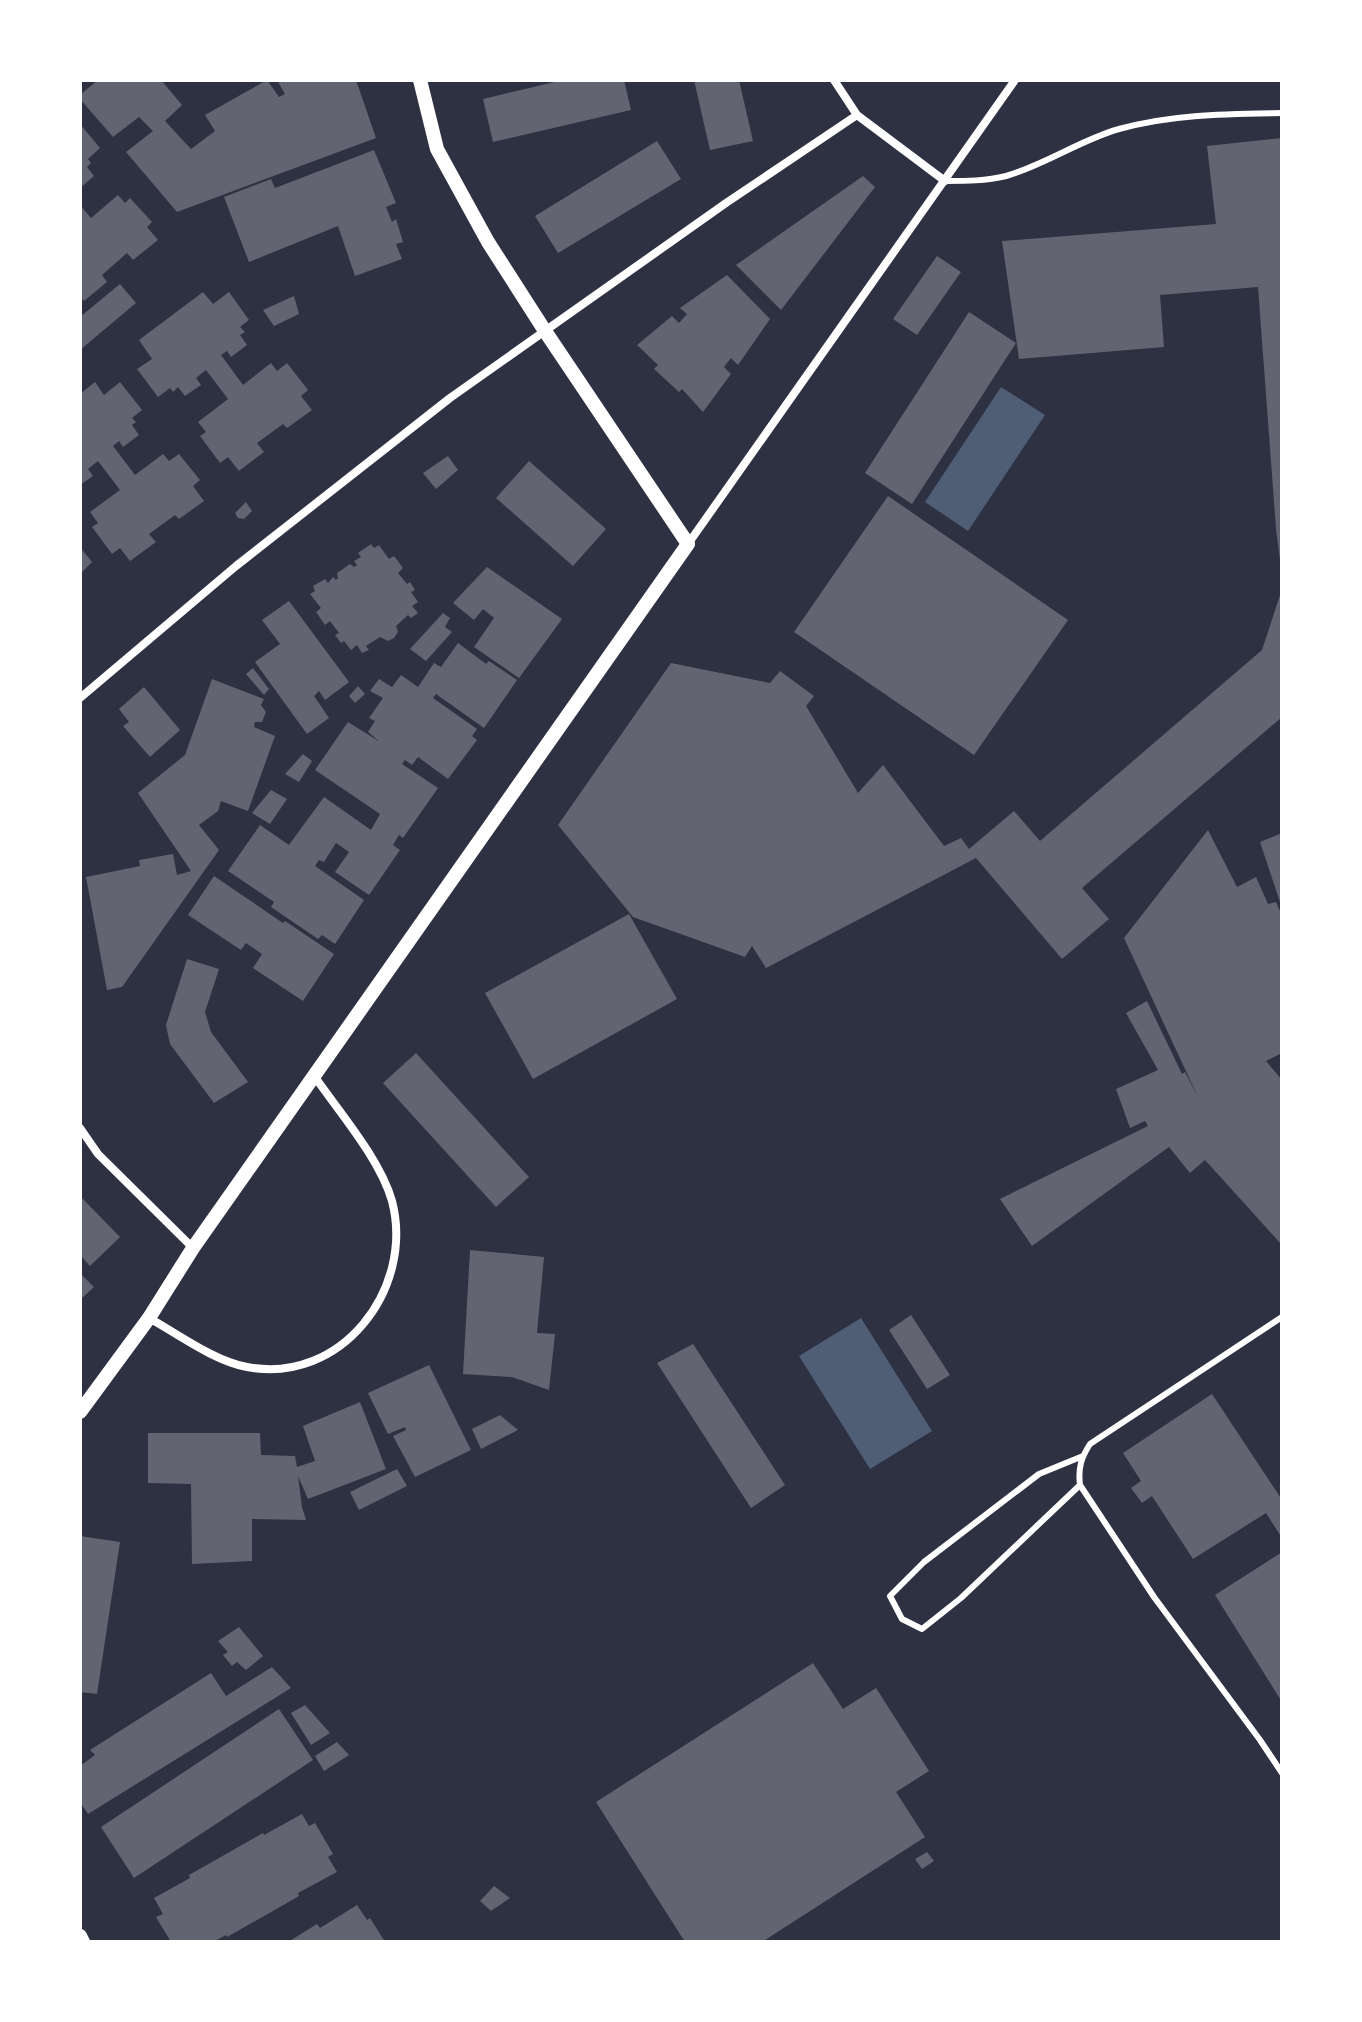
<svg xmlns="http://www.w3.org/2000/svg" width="1362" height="2022" viewBox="0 0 1362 2022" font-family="'Nunito Sans',sans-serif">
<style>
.water{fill:#4f5d75}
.building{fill:#626471}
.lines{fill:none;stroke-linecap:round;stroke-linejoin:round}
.service{stroke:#fff;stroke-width:6}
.minor{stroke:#fff;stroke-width:8}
.tertiary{stroke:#fff;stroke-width:14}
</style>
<rect width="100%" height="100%" fill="#2d3142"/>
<!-- water -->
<path class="water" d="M1001,387l44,28 -77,116 -43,-29z
M861,1318l71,113 -62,38 -71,-113z"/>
<!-- building -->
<path class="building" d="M98,80h63l21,25 -17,16 26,28 24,-18 -10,-16 62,-35 12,17 6,-3 -8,-14h79l20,58 -199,74 -51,-60 27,-21 -14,-14 -26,20 -33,-38v-4z
M563,80h61l7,30 -138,32 -10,-43z
M694,80h45l14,61 -43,9z
M80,124l20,24 -12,11 3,4 -4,4 7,9 -14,12z
M1282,138v422h-2l-4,-31 -18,-242 -98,8 4,52 -145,12 -17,-118 214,-17 -9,-78z
M657,141l24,38 -123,74 -23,-37z
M374,150l22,53 -10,4 6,15 4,-3 7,23 -7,2 6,15 -47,17 -17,-50 -89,36 -25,-65 47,-18 4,9z
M863,176l12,11 -94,123 -45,-45z
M118,195l7,8 5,-5 22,24 -5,5 11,13 -25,20 -6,-7 -25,22 5,7 -23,19 -4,-4v-92l11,13z
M937,256l24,16 -44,63 -24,-16z
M727,275l43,44 -32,46 -7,-7 -7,9 7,7 -28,38 -21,-23 -3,3 -25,-23 4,-4 -21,-20 35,-29 7,7 8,-9 -7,-6z
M120,284l16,19 -56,47v-33z
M203,292l10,12 16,-12 20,28 -9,7 5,5 -5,3 7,10 -16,12 -4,-6 -6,4 22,30 28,-22 6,8 10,-8 21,27 -7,6 11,14 -25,18 -4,-4 -26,19 7,9 -25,19 -11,-14 -8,6 -20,-27 6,-4 -8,-10 30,-23 -22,-29 -10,8 5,7 -16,11 -7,-9 -5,5 -3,-4 -12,9 -21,-28 15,-10 -13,-19z
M294,296l5,18 -25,12 -11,-16z
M969,312l47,31 -104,161 -47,-31z
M95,382l9,13 16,-13 22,28 -10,8 4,4 -4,3 7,10 -16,12 -4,-6 -6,5 22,29 28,-21 6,7 10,-7 21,26 -7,6 11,15 -25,18 -4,-4 -26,19 7,8 -26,19 -10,-13 -8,6 -20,-27 6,-4 -8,-11 30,-22 -22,-29 -10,8 5,7 -13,9v-91z
M448,456l10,14 -22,19 -13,-16z
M529,461l77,68 -33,37 -77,-68z
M888,496l180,124 -94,135 -180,-123z
M246,502l6,9 -8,8 -6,-1 -3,-5z
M371,544l3,4 5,-3 10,14 5,-3 9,12 -5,5 9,11 3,-2 5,8 -4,2 7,10 -6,4 6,7 -7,5 -3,-3 -12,11 2,6 -4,6 -6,3 -8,-4 -14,9 3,4 -7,3 -5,-8 -6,5 -7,-9 -3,2 -6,-8 4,-2 -9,-12 -5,4 -9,-13 5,-4 -11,-14 5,-3 -2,-5 12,-7 3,4 5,-6 3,3 2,-2 -1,-5 13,-9 4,3 3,-2 -3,-4 7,-4 -3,-4z
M80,547l12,15 -12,12z
M487,567l75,52 -43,59 -45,-31 20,-29 -11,-9 -9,11 -21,-17z
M1282,589v128l-200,171 27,31 -47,40 -86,-101 -210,110 -14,-22 -7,11 -112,-40 -75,-92 113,-162 99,20 10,-12 34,25 -8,10 52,87 25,-28 61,81 17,-8 8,11 45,-38 26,30 222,-191z
M289,601l60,81 -24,18 -6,-9 -5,5 15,22 -22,16 -52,-72 25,-18 -18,-24z
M443,613l7,5 -5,9 7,5 -26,29 -16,-12z
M458,643l28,21 3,-3 28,19 -33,48 -48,-34 -3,4 44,31 -5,7 5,4 -29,39 -30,-22 -6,8 -7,-5 -3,4 36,24 -35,50 -4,-3 -6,10 7,5 -31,45 -34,-23 14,-20 -13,-9 -12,19 -5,-2 -4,6 49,34 -29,44 -13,-9 -4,4 -47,-32 3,-5 -46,-31 32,-46 29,20 35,-48 47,33 9,-16 -65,-44 33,-48 32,20 -12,-10 7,-11 -6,-3 14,-20 -13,-7 9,-12 13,8 9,-12 17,12 16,-24 7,4z
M253,668l16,21 -5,6 -18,-21z
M212,679l52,20 -3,6 5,7 -4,10h-7l-1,5 21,9 -27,75 -27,-10 -3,10 -19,14 20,25 -97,137 -15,3 -21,-113 54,-11 -1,-6 34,-6 4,21 14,-4 -53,-78 47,-38z
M358,686l7,8 -10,9 -6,-7z
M144,687l36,43 -30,27 -27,-31 6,-4 -10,-13z
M303,754l9,7 -13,21 -14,-8z
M271,790l16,9 -17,25 -18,-11z
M1208,830l29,57 19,-10 12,27 8,-2 6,14v137l-16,8 16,19v165l-77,-85 -15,13 -21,-26 -137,99 -32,-47 148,-73 -3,-5 -15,7 -14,-39 42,-19 -32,-57 21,-12 35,73 3,-2 13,25 -74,-159z
M1282,833v72h-1l-21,-63z
M214,876l69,47 2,-2 49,33 -31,47 -50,-33 9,-14 -16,-11 -5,7 -53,-35z
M629,914l48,85 -144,80 -48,-86z
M187,959l32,10 -14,43 6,20 37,50 -34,21 -44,-59 -4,-19z
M416,1053l113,124 -33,30 -113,-124z
M80,1196l40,41 -30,29 -10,-11z
M470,1250l74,7 -7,76 18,1 -6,56 -37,-13 -49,-3z
M80,1273l14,14 -14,13z
M911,1315l39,60 -23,14 -38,-59z
M693,1344l92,141 -34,23 -94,-145z
M429,1365l42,85 -56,27 -22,-41 13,-6 -1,-3 -17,7 -20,-41z
M1212,1394l70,106v38l-16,-25 -73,46 -41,-63 -10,7 -11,-15 10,-7 -18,-28z
M360,1402l26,67 -78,30 -10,-23 4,31 4,13 -54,-1v42l-60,3 -1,-80 -43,-1v-50h112l1,22 34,1 2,11 18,-6 -12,-35z
M500,1415l18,15 -37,19 -9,-20z
M397,1469l10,17 -48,24 -9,-18z
M80,1536l40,6 -23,152 -17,-2z
M1282,1552v150l-67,-107z
M239,1627l24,29 -17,14 -9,-8 -5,4 -9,-11 5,-3 -10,-11z
M813,1663l30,46 33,-21 53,83 -33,21 29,45 -163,105h-77l-89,-140z
M272,1667l19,21 -203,126 -8,-12v-36l15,-11 -5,-5 121,-77 15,23z
M305,1705l25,28 -19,12 -20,-32z
M279,1709l34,51 -179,118 -33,-51z
M337,1742l12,13 -25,16 -9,-15z
M302,1814l7,12 6,-3 18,31 -5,3 9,15 -39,21 1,3 -72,41 -1,-2 -13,7h-42l-15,-25 7,-3 -9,-16 36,-20 -1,-3 74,-42 1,2z
M927,1852l7,9 -12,8 -7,-10z
M494,1886l16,12 -19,13 -11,-10z
M357,1905l10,15 3,-2 15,24h-97l29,-18 3,4z"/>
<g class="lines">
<!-- service -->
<path class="service" d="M945,181c21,0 41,0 61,-5 39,-11 74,-36 113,-47 53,-15 108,-15 163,-16
M1282,1317l-192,127c-9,14 -12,24 -10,41l74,112 106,143 22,33
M1080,1485l-119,113 -39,31 -20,-10 -12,-23 34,-34 115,-88 44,-18"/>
<!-- minor -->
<path class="minor" d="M834,80l23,35 88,66
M688,544l327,-464
M80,698l156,-132 214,-168 276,-195 131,-88
M80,1128l18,26 95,94
M149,1318c29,16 65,43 98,49 94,18 168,-78 145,-166 -12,-42 -52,-88 -77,-124"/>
<!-- tertiary -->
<path class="tertiary" d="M80,1412l69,-94 44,-70 495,-704 -143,-213 -57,-89 -51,-93 -17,-69
M80,1936l3,6"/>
</g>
<!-- border -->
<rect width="1362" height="2022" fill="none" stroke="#ffffff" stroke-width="164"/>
</svg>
